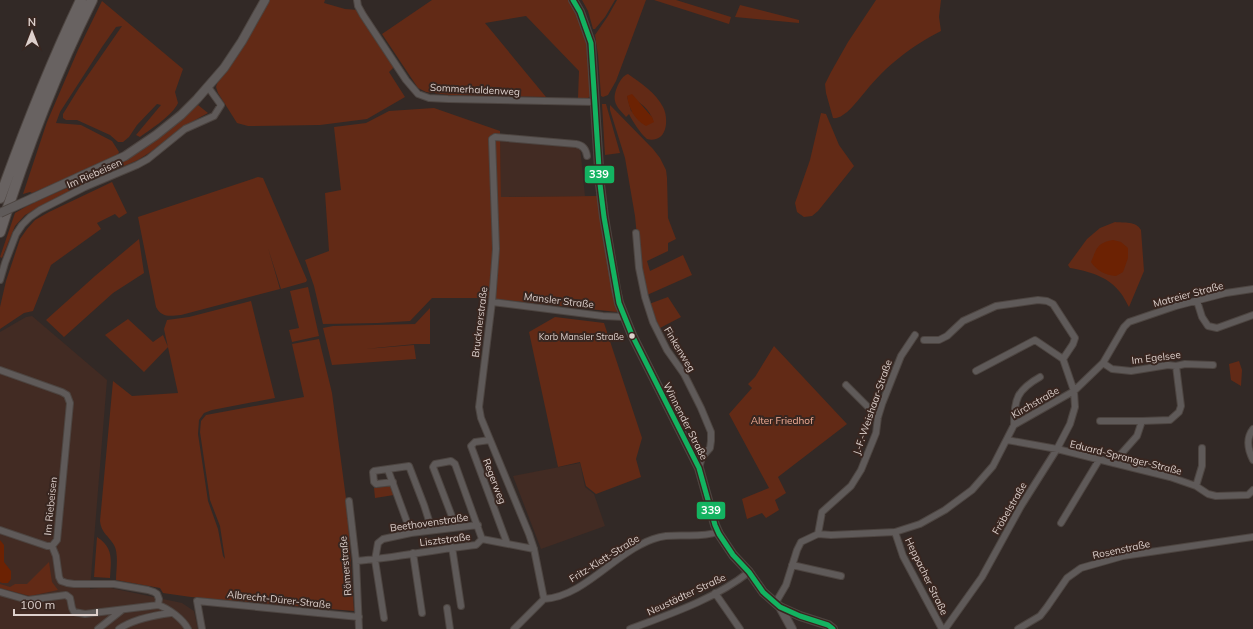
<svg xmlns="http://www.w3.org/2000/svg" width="1253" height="629" viewBox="0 0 1253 629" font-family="Mulish,sans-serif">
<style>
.built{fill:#422b23}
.green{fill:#622a16;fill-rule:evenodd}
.water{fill:#6c2203}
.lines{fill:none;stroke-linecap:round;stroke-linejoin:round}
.minor-casing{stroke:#4d4541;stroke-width:8}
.tertiary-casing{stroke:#4d4541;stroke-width:10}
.trunk-casing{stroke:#4d4541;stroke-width:12}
.minor{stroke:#5f5a59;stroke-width:6}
.tertiary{stroke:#5f5a59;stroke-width:8}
.trunk{stroke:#686261;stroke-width:10}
.tertiary-bridge-casing{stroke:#4d4541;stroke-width:10;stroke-linecap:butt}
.tertiary-bridge{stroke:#5f5a59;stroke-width:8}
.bus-1-casing{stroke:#382620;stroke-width:8}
.bus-1{stroke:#13b361;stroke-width:5}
.bus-dot{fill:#ddd0cc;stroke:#382620;stroke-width:1.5}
.labels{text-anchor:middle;stroke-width:4;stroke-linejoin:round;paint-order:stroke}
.bus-label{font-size:9px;fill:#ddd0cc;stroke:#382620;text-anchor:end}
.street-label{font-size:10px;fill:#ddd0cc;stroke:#382620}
.park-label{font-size:10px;fill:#f6b098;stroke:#382620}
.line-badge{stroke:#382620;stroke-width:1.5}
.badge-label{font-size:11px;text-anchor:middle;font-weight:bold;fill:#fff}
</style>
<rect width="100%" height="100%" fill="#322926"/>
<!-- built -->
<path class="built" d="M500,140l80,7 5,49 -84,1z
M32,316l75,64 -17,209 16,-2 76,16 12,8 4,18h-198v-297l26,-15z
M580,463l5,24 9,7 11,32 -64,23 -28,-73z"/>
<!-- green -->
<path class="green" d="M267,0h58l-1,3 21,6 13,1 37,56 -6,6 16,25 -38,22 -47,6 -72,1 -11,-3 -19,-30 -2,-6 2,-6c20,-25 37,-51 49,-81z
M432,0h138l5,8 13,35 4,52 -4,3h-10l1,-27 -53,-55 -41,7 61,74 -96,-2 -24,-3 -8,-4 -36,-54z
M582,0h33l-10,17 -10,12h-2l-5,-18z
M617,0h29l-30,81 -8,14 -5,2 -2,-1 -3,-41 -3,-20 13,-19z
M654,0h22l55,17 -2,7z
M876,0h65l-2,17 2,14c-31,16 -54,34 -76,61 -7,8 -21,28 -32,26l-7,-25 -1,-9 6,-12 17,-30z
M102,1l81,68 -8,23 3,11c-6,13 -26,25 -38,34l-4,-2 25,-30 -4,-1 -20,21 -8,12 -6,5h-5l-8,-7 -33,-15h-11l-3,-2v-4l16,-26 43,-62 -6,1 -14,20 -42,65 -4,11 25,2 31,16 7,11 -2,4 -31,15 -54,22 -2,-1 -7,2 24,-72 31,-72z
M740,5l59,15v3l-64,-6z
M628,74c13,9 28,19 35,33 5,9 5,29 -7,32 -3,1 -6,1 -9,0 -7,-6 -14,-17 -18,-25l-3,3c-4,-5 -10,-10 -11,-16 -2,-7 5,-25 13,-27zM627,96c12,5 24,13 26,26l-22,-11z
M602,104h4l14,49 -15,2z
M198,105l10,8 -22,12 -34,26 -14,9 -51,22 -62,33 -10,11 -13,32 -2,-1 15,-44c30,-18 63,-28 94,-44 32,-17 61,-39 89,-64z
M610,105l43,44 7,9 6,12 1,8 1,40 8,21 -8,4v8l-21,10 3,10 33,-16 9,20 -45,20 -7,-28 -5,-51 -10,-58 -15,-48z
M434,108l66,23 1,66 97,-1 19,116 -130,-14h-55l-22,23 -32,2 -55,1 -9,-38 -9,-26 24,-9 -4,-58 16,-3 -7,-63 32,-4 23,-12z
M821,113l5,1 13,31 15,21 -36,45 -6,5 -8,1 -7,-5 -2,-9 15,-43z
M258,177l5,1 44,102 -1,2 -25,7 -13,-41 12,41 -99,26c-11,1 -19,3 -25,-8l-18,-90z
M112,182l15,31 -8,5 -4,-4 -18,9 4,6 -50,36 -18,46 -9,2 -24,16v-22l6,-26 14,-42 7,-10 8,-9 14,-8z
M1115,222c9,1 21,-1 26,8l3,41 -15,36c-3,-5 -6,-12 -10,-16 -12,-15 -31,-20 -49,-23l-2,-3 19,-26 13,-11z
M139,239l5,34 -31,20 -49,44 -18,-17 49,-44z
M308,287l11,49 -27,6 -3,-12 10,-2 -9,-37z
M668,297l13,20 -21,11 -11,-24z
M251,301l24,97 -63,12 -8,3 -5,7 -1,14 10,67 10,28 5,27 2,3 -5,-33 -10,-26 -10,-68 1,-11 5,-6 98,-18 -12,-53 27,-5 13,54 15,113 7,105 -163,-14 -28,-4 -3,-5 -44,-8c0,-10 3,-26 -2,-35 -5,-9 -13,-12 -14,-24l13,-140 19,15 46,-3 -14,-64 3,-9 22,-3z
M430,308v36h-15l-50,5 49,-4 2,14 -84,6 -9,-37 10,-2 82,-2z
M555,317l49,6 38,115 -6,21 5,18 -45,17 -10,-8 -6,-24 -22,5 -29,-135z
M128,319l25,23 10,-7 5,12 -24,25 -39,-37z
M774,346l73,78 -69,53 8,16 -11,7 4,10 -13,8 -4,-5 -15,6 -5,-20 27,-11 -40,-74 23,-26 -4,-4 7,-7z
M1239,361l3,9 -1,16 -10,-6 -2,-16z
M391,486l3,9 -19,3 -1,-10z
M97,537c17,11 14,23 13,41l-16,-1z
M49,562l3,20 6,8 -28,6 -30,-8v-4l10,3 5,-3h12z"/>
<!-- water -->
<path class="water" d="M632,94l20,23 2,5 -8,4c-12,-7 -17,-17 -19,-30z
M1113,240l8,2 7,6v10l-5,14 -7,4c-11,-1 -19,-5 -25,-14 6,-14 6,-19 22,-22z
M0,540l4,5v17l7,9v8l-3,4h-6l-2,-1z"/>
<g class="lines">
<!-- minor casing -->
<g class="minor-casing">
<path id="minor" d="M357,0l1,6 5,9 43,65 12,14 11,4 19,1 147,3
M636,233l3,35 6,29 8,25 14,28 17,24 17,34 10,24v9l-1,7 -8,9 -3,11
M0,280l5,-17 11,-29 6,-9 8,-8 10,-7 45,-23 52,-22 11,-6 37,-30 29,-13 7,-11 -13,-18
M1197,301l5,16 6,9 9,2 36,-13
M492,302l111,14 21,1
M924,340h15l8,-4 16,-15 33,-15 42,-6 9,1 6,3 22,34 -2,6 -10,15
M1103,363l9,6 19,2 37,-6 8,1 9,-2 28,1
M0,370l62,22 5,3 3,8 -13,137 -5,6h-5l-47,-16
M846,385l32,32
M1100,421h42
M1014,425c0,-26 3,-35 26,-48
M1253,429c-7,9 -5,21 0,31
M490,440l-15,2 -4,4 36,97
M1007,440l50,9 113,28 26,9 12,8 8,2 32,-1 5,-5
M1113,463l24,-27 5,-15 28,-1 9,-8 2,-6 -5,-40
M388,470l23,63
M393,482l-17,2 -2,-2 -1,-10 1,-1 35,-5 15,39 8,25
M1196,486l6,-20v-18
M349,501l7,60 3,68
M1061,523l38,-63
M456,527l-23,-60 2,-3 16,-3 4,3 27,75
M895,532l8,24 39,73
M818,534l13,1 64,-3 25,-8 25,-14 27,-20 21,-24 21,-41 60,-34 29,-28 21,-36 5,-5 47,-16 50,-13 27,-4
M818,534l4,-22 29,-26 10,-16 15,-37 2,-16 4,-13 19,-48 14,-21
M482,539l52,10
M52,546l4,10 3,21 2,4 6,2 7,1h40l34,6 6,2 3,2 2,5 -1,6
M452,547l9,59
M413,553l9,60
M356,561c40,-3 80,-12 120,-16l6,-6
M792,565l49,11
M0,592l28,8 38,-5 4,3 2,10 2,4 11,2 73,-9c10,3 25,14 30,24
M715,593l25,36
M544,599l-10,-50 -5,-15 -48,-116 -2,-11 13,-105 4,-53 -4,-110 3,-2 81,7c7,1 10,5 11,12
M776,602l10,-17 11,-35 4,-8 17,-8
M447,608l3,21
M384,618l-9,-58 3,-17 5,-4 28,-6 67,-8
M98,629l24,-19
M119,629c13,-9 37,-14 52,-16
M202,629l-5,-28 162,16
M514,629l30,-30c36,-2 66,-39 96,-54 7,-4 18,-8 26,-9 18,-2 35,2 52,-4
M630,629c40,-15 85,-30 119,-57
M945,629l37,-52 39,-71 36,-57 13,-25 5,-17 -1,-16 -11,-32 -28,-19 -59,31
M1018,629l22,-13 7,-9 20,-29 14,-10 42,-12 130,-19"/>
</g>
<!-- tertiary casing -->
<g class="tertiary-casing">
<path id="tertiary" d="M573,0l7,12 11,31 9,141 4,33 12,72 3,14 13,32 67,133 16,57 4,9 14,21 16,17 14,20 17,15 20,9 28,9 5,4
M33,198l92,-42 31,-21 25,-20 16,-16 27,-31 18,-27 23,-41
M780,607l12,22"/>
</g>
<!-- trunk casing -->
<g class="trunk-casing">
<path id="trunk" d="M0,198c24,-67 50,-133 81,-198
M0,232c25,-79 55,-158 92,-232"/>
</g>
<!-- minor -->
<use href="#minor" class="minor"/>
<!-- tertiary -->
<use href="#tertiary" class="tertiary"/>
<!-- trunk -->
<use href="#trunk" class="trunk"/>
<!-- tertiary-bridge casing -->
<g class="tertiary-bridge-casing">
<path id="tertiary-bridge" d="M0,213l33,-15"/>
</g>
<!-- tertiary-bridge -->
<use href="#tertiary-bridge" class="tertiary-bridge"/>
<!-- bus-1 casing -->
<g class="bus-1-casing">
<path id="bus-1" d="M573,0l7,12 11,31 9,141 4,33 15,86 13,32 67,133 16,57 4,9 14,21 16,17 14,20 17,15 20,9 28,9 5,4"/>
</g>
<!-- bus-1 -->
<use href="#bus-1" class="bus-1"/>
</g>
<!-- markers -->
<circle class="bus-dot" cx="632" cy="336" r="3.5"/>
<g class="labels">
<!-- bus labels -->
<g class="bus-label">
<text x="624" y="340">Korb Mansler Straße</text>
</g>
<!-- street labels -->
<g class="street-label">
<text transform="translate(475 89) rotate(3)" y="4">Sommerhaldenweg</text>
<text transform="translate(94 173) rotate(-24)" y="4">Im Riebeisen</text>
<text transform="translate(1188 294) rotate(-15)" y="4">Matreier Straße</text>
<text transform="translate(559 300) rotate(7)" y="4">Mansler Straße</text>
<text transform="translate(479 322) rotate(-83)" y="4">Brucknerstraße</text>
<text transform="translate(680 349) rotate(59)" y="4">Finkenweg</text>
<text transform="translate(1156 357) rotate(-7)" y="4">Im Egelsee</text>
<text transform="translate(1035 402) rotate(-30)" y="4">Kirchstraße</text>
<text transform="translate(872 407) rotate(-71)" y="4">J.-F.-Weishaar-Straße</text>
<text transform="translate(686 421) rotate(63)" y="4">Winnender Straße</text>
<text transform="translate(1126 457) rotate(14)" y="4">Eduard-Spranger-Straße</text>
<text transform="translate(495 481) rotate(69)" y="4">Regerweg</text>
<text transform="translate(50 506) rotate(-84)" y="4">Im Riebeisen</text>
<text transform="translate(1009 508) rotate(-60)" y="4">Fröbelstraße</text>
<text transform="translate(429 522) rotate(-8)" y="4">Beethovenstraße</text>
<text transform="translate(445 539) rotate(-7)" y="4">Lisztstraße</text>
<text transform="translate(1121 549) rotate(-12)" y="4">Rosenstraße</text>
<text transform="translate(604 558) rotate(-32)" y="4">Fritz-Klett-Straße</text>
<text transform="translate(345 566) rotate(-95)" y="4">Römerstraße</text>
<text transform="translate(927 576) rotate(64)" y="4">Heppacher Straße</text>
<text transform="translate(686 594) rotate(-25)" y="4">Neustädter Straße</text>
<text transform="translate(279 599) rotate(6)" y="4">Albrecht-Dürer-Straße</text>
</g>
<!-- park labels -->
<g class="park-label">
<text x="782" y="424">Alter Friedhof</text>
</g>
</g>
<g class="line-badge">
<rect x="584" y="165" width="31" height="19" rx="4" fill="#13b361"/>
<rect x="696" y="501" width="30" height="19" rx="4" fill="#13b361"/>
</g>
<g class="badge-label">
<text x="599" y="178">339</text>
<text x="711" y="514">339</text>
</g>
<!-- north arrow -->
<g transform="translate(32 32)" stroke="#382620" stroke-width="3" paint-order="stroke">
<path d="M0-3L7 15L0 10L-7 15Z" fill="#ddd0cc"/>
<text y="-6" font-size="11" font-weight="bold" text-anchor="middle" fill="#ddd0cc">N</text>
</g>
<!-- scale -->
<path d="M14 609v6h83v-6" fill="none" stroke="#ddd0cc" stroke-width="2"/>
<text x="20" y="609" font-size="12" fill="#ddd0cc" stroke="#382620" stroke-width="3" paint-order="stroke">100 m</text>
</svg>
